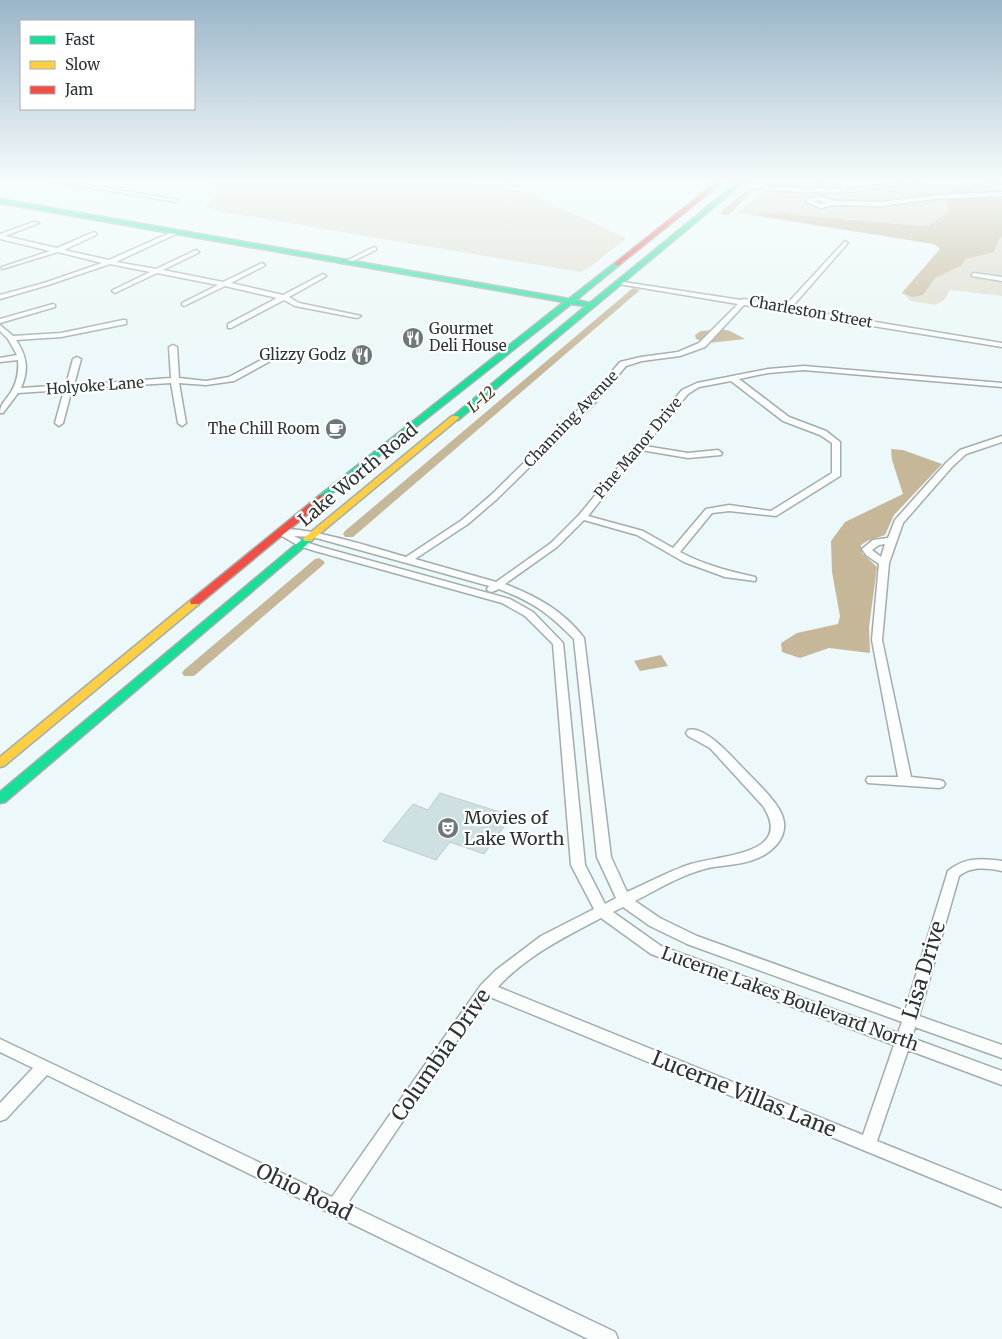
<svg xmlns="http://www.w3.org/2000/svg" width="1002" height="1339" viewBox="0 0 1002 1339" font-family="Merriweather,serif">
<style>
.green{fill:#dfdacb}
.water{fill:#c6b799}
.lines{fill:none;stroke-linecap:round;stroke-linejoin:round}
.canal{fill:#c6b799;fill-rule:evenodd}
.building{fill:#cee0e1;stroke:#c1cbcb}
.street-tunnel{stroke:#c5d1d2;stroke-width:6;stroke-dasharray:6 3;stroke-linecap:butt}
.street-casing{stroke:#a3adad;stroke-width:3}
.fast-casing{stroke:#a3adad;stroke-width:3}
.slow-casing{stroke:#a3adad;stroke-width:3}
.jam-casing{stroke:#a3adad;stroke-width:3}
.street{fill:#fcfefe;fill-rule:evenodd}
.fast{fill:#16e098;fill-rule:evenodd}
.slow{fill:#ffcf43;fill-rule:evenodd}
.jam{fill:#f24e42;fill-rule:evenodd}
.labels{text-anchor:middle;stroke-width:4.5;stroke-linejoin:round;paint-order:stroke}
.far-street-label{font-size:15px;fill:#2b3334;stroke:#fff}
.far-poi-label{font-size:15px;fill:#2b3334;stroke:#fff;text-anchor:end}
.far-water-label{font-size:16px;font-style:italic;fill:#4d3915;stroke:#fff}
.street-label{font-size:18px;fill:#2b3334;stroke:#fff}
.poi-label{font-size:18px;fill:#2b3334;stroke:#fff;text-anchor:start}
.near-street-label{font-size:21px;fill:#2b3334;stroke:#fff}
</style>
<rect width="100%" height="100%" fill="#ecf8f9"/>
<!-- green -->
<path class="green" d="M202,181h255l69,11 100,46 -36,29 -10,5 -368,-62 -6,-4 12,-13 -4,-7z
M774,181h63l22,10 54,-6 89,-4v115l-52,-6 -5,9 -9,6 -25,-4 -9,-8 38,-44 -6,-5 -197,-31z"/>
<!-- water -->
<path class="water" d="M1002,182v3l-22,2 -14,6 9,4 27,2v38l-3,2 -5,13 -28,7 -4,6 -27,13 -12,17 -10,2 -11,-4 38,-44 -6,-5 -174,-28 -2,-3 21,-1 16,3 125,11 10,-1 19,-14 -4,-16c15,-12 39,-12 57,-13z
M722,329l8,2 15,8 -37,4 -12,-4 -1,-4 6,-4z
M891,449l12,1 39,14 -48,51 -9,20 -18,6 -6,4 1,8 15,14 -8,60 1,26 -41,-5 -29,10 -18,-6 -1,-9 16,-10 41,-9 2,-8 -8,-44 -1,-31 14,-19 58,-28 -11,-34z
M661,655l7,11 -28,5 -6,-10z"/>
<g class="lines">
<!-- canal -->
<path class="canal" d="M758,181h7l-4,3z
M750,188l5,1 -27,26h-6v-4z
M633,288l7,2 -287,247h-8l-2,-3 2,-3z
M319,558l6,4 -2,3 -129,111h-10l-2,-3 2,-3 131,-111z"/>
</g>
<!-- building -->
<path class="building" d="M440,793l72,23 -28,38 -34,-12 -14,18 -53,-19 30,-37 15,6z"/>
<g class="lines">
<!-- street-tunnel -->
<path class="street-tunnel" d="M838,191l12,-1"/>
<!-- street casing -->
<g class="street-casing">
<path id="street" d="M51,181h12l116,19 -3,2z
M706,181h15l56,6 61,2 3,2 -3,2 -61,-2z
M816,181h12l1,1 -3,2z
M908,181h14l-72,11 -3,-2z
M1002,192v4l-66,3 -55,7 -47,-1 -13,3 -15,-6 4,-4 9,-2 16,5 46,1 55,-7zM819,200l8,3 -6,1 -8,-3z
M34,222l5,1 -34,13 52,12 37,-16 3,2 -1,1 -32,15 45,10 65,-29 2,1v2l-60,28 40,7 40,-19 3,2 -1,1 -35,17 60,12 39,-19 3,2 -1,1 -33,17 52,12 40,-21 3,2 -1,1 -36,20 10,6 62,13 -4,2 -62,-12 -11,-6 -53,28h-3v-4l49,-26 -52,-12 -41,20 -2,-1v-2l36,-18 -61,-12 -42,20 -3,-2 1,-1 37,-18 -40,-8 -62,21 -48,14v-4l44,-12 58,-20 -44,-11 -56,17v-2l48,-16 -50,-12v-5z
M845,241l3,2 -1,1 -56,64 211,35v4l-258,-42 -39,42 -25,9 -38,5 -16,5 -32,38 -97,95 -29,25 -53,35 81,23 55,-39 28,-28 103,-125 15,-7 71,-14 36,-3 198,17v4l-198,-17 -36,3 -29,6 50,38 37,14 14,11v34l-64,40 -47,-5 -17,2 -32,39c24,13 49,19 75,25l1,2 -1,2 -30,-4 -41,-15 -47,-27 -53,-15 -27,27 -52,37c31,12 59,27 79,54l27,219 16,35c21,-9 42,-21 64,-28 29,-9 104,-9 72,-58l-53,-58 -22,-12 -2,-3 2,-3c17,-4 41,24 52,35 10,11 40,38 43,53 6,20 -12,36 -30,42 -14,5 -30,5 -45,8 -25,6 -50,21 -73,33l25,17 37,18 208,75 43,-140c16,-14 34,-13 54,-10v10c-16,-3 -30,-5 -43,5l-40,140 83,29v13l-87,-31 -3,11 90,33v14l-94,-35 -31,91 125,50v16l-512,-210 -11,11 -132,196 268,128 3,7h-30l-541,-264 -41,44 -6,2v-18l33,-35 -33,-16v-13l332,158 149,-212 15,-15 45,-34 53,-27 -23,-44 -18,-221 -28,-28 -23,-13 -187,-52 -16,-5 -24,-14c14,-12 109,19 131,25l56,-37 29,-25 97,-95 32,-38 21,-5 37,-5 21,-9 39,-39 -119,-20 -2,-1v-2l124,19 3,-1 40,8zM731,381l52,40 37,14 12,8v30l-61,38 -42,-6 -23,4 -33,39 -30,-17 -55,-15 53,-66 47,8 33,-3 1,-2 -4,-3 -30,3 -43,-7 43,-52 11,-7zM294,536l19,1 176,49 -2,3 1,2 4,1 7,-3c34,13 49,24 75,50l23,218 19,41 -11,6 -20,-39 -22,-222 -30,-31 -23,-13 -189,-52 -16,-5zM623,907l27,19 37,18 215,78 -4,11 -237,-87 -48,-34zM601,918l50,36 243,91 -31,90 -365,-148c28,-31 67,-50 103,-69z
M374,247l2,1v2l-29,14 -5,-1z
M974,273l28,4v4l-30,-5v-2z
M53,304l2,1v2l-55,16v-4z
M123,320h3v4l-65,13 -45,3c11,16 13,30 5,48l45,-3 7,-26 4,-2 4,2 -7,26 97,-7 -2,-31 4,-2 4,2 2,31 27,3 23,-4 49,-26 7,2 -51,28 -28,4 -27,-2 7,40 -4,3 -4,-3 -7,-40 -99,6 -9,34 -4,3 -4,-3 9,-33 -46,3 -15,20h-3c0,-9 6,-13 11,-21 6,-10 8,-20 7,-32l-18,2v-4l17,-3 -9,-16 -8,-8v-6l13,11 48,-3z
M1002,436v6l-36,12 -14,13 -49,56 -14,40 -7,77 29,137 28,3 4,1 2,3 -2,3 -4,1 -71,-5 -2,-3 2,-3h30l-26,-137 7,-76 -13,-9 -4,-6 11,-9 15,-2 7,-18 51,-57 14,-13zM885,544l-4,13 -9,-7 7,-5z"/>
</g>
<!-- fast casing -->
<g class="fast-casing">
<path id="fast" d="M739,181h6l-287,239h-6l-1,-2 135,-112 -15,-2 -249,197 -3,-1v-4l245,-194 -564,-99v-4l569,100 46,-36h4v2l-43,35 14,3z
M308,536l3,1 2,2 -2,2 -306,261 -5,1v-11l305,-255z"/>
</g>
<!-- slow casing -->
<g class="slow-casing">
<path id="slow" d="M452,416h6l1,2 -148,123h-6l-2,-2 2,-2z
M195,599l4,1 1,2 -1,2 -195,162 -4,1v-10l191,-157z"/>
</g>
<!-- jam casing -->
<g class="jam-casing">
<path id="jam" d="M718,181h6l-105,84h-4v-2z
M322,495l3,1v4l-126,104h-8l-1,-2 1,-2 128,-104z"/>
</g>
<!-- street -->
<use href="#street" class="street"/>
<!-- fast -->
<use href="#fast" class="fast"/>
<!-- slow -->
<use href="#slow" class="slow"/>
<!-- jam -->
<use href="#jam" class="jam"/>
</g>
<!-- sky -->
<linearGradient id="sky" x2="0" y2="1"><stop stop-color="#9ab5c8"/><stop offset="0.49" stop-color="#f6fcfc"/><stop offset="1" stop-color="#f6fcfc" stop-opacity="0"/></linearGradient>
<rect width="1002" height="368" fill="url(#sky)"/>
<!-- icons -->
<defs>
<g id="restaurant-disc" transform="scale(1.125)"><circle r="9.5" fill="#6f7879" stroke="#fff"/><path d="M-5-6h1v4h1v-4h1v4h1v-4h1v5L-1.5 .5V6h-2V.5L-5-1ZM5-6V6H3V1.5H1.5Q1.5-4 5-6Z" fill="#fff"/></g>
<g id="cafe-disc" transform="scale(1.125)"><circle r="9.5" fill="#6f7879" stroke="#fff"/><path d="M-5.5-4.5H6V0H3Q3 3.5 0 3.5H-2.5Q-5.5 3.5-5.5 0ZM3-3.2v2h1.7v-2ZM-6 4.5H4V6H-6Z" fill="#fff"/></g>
<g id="theatre-disc" transform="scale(1.125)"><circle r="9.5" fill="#6f7879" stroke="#fff"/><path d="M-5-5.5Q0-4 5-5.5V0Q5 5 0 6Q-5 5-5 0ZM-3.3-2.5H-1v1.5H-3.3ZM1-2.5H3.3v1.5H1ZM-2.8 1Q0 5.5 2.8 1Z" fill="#fff"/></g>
</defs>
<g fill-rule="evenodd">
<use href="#restaurant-disc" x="413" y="338"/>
<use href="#restaurant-disc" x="362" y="355"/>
<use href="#cafe-disc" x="336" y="429"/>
<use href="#theatre-disc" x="448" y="828"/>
</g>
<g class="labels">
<!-- far-street labels -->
<g class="far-street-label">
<text transform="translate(811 312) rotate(10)" y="5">Charleston Street</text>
<text transform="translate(95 386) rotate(-4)" y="5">Holyoke Lane</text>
<text transform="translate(571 419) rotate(-46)" y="5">Channing Avenue</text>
<text transform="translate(638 448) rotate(-50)" y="5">Pine Manor Drive</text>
</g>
<!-- far-poi labels -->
<g class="far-poi-label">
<text x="429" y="334" text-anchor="start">Gourmet<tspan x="429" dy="17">Deli House</tspan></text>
<text x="346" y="360">Glizzy Godz</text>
<text x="320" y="434">The Chill Room</text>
</g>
<!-- far-water labels -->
<g class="far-water-label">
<text transform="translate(481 399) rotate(-40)" y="6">L-12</text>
</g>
<!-- street labels -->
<g class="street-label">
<text transform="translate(358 475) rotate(-40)" y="6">Lake Worth Road</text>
<text transform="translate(790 999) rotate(20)" y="6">Lucerne Lakes Boulevard North</text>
</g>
<!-- poi labels -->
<g class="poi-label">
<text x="464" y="824">Movies of<tspan x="464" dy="21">Lake Worth</tspan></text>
</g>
<!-- near-street labels -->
<g class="near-street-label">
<text transform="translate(924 970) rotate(-73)" y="7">Lisa Drive</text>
<text transform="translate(441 1055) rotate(-55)" y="7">Columbia Drive</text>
<text transform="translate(744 1094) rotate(22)" y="7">Lucerne Villas Lane</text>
<text transform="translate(304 1192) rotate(26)" y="7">Ohio Road</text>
</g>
</g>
<!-- legend -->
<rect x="20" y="20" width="175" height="90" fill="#ffffff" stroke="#aaadae"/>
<rect x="30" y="36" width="25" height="8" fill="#16e098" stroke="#aaadae"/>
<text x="65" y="45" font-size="15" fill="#2b3334">Fast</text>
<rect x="30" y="61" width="25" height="8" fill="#ffcf43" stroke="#aaadae"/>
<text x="65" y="70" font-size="15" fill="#2b3334">Slow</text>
<rect x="30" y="86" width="25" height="8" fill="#f24e42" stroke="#aaadae"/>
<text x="65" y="95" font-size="15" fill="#2b3334">Jam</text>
</svg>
